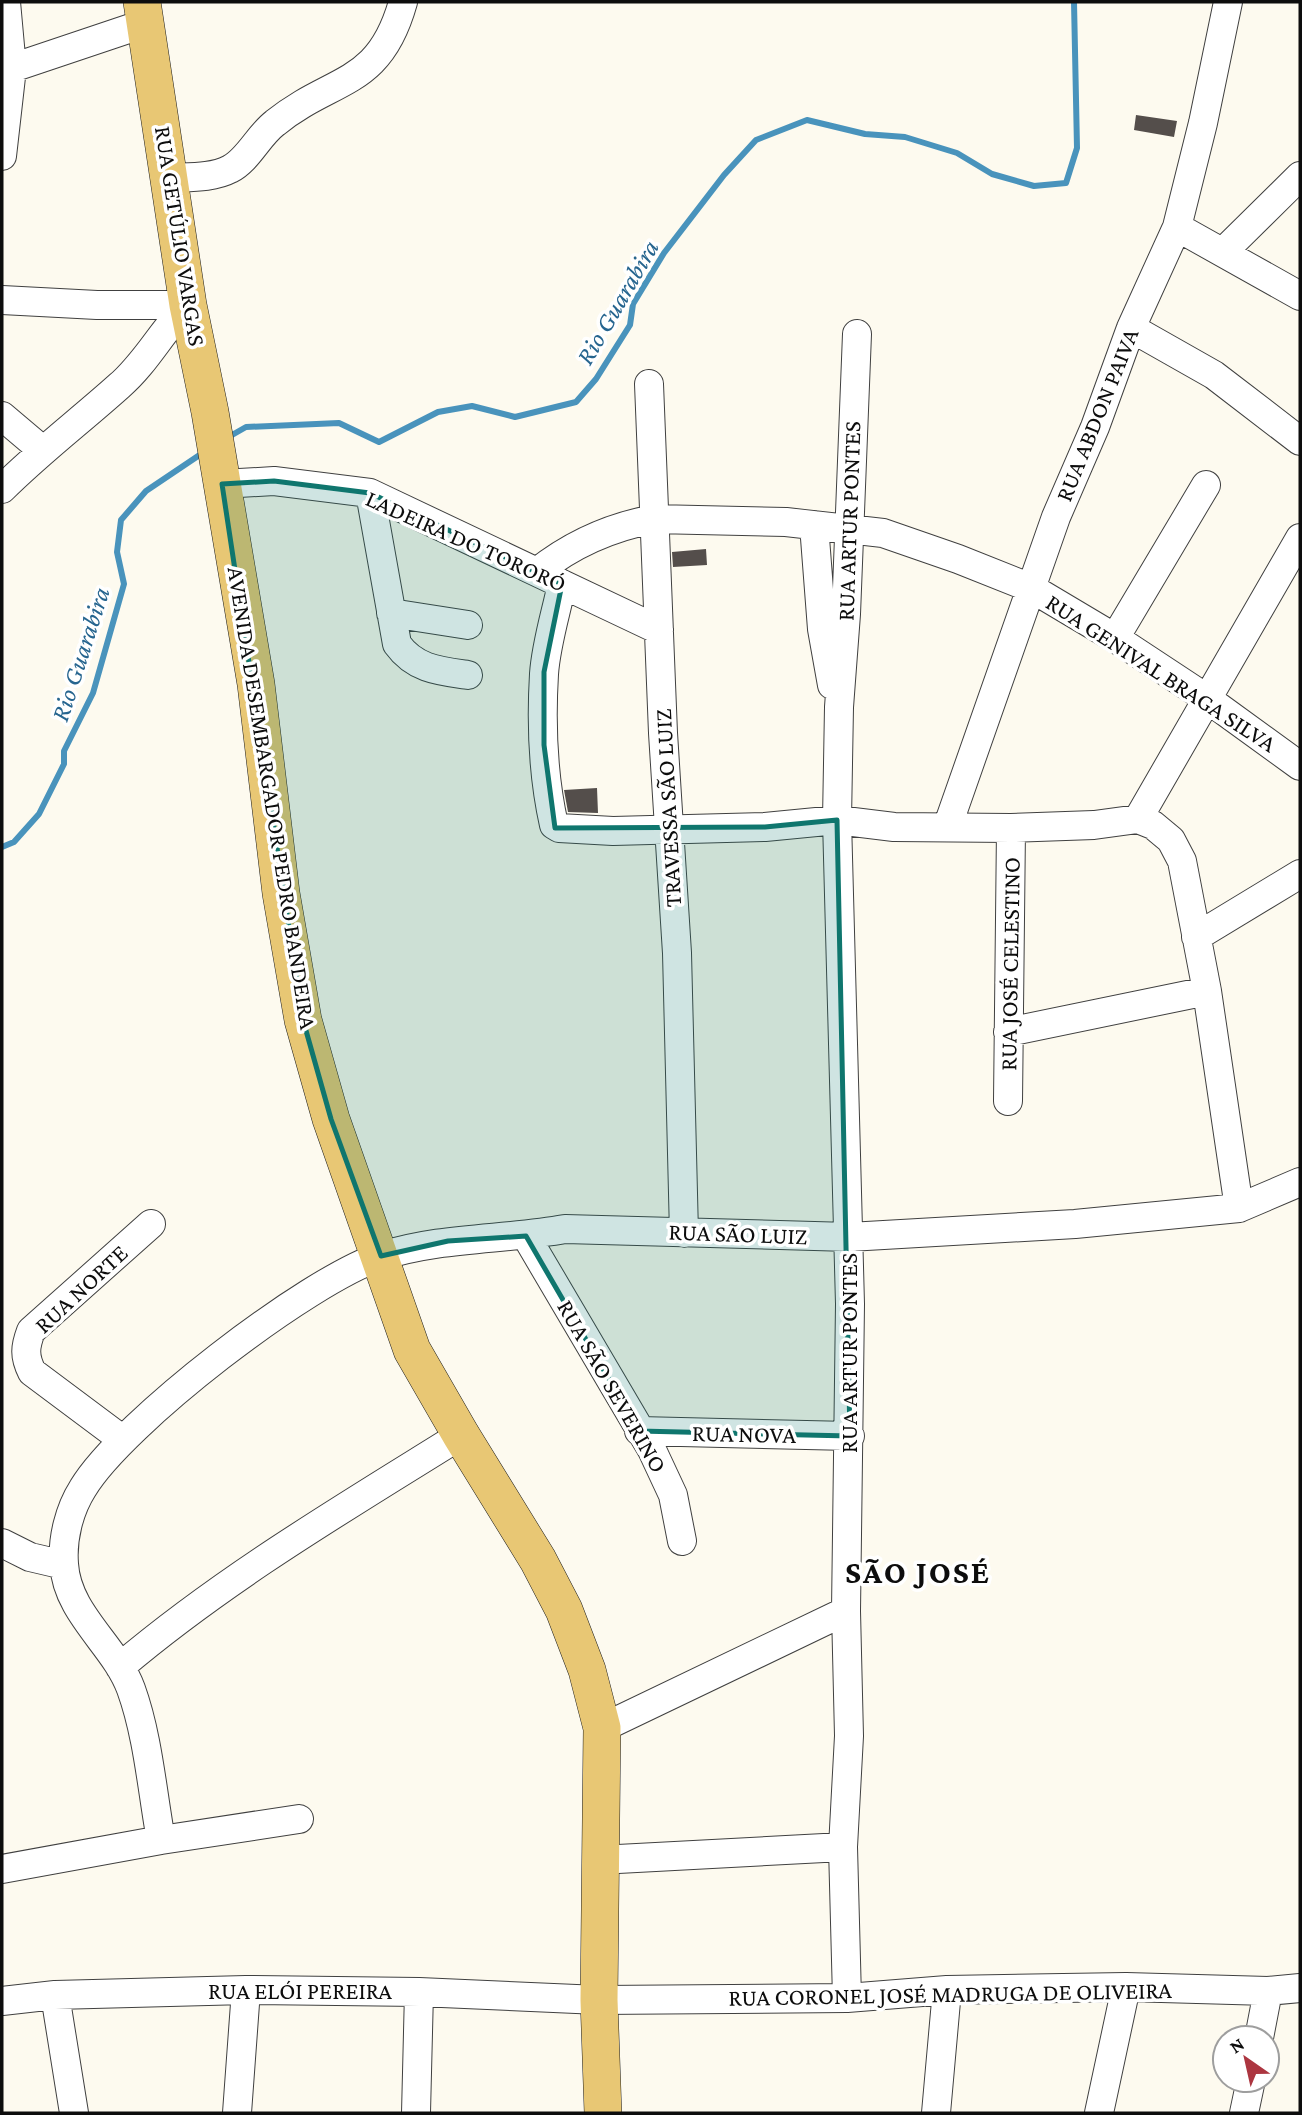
<svg xmlns="http://www.w3.org/2000/svg" width="1302" height="2115" viewBox="0 0 1302 2115" font-family="'Crimson Pro',serif">
<style>
.lines{fill:none;stroke-linecap:round;stroke-linejoin:round}
.stream{stroke:#4993bc;stroke-width:6}
.building{fill:#544e4b}
.minor-casing{stroke:#404040;stroke-width:30}
.major-casing{stroke:#1e1e1e;stroke-width:38}
.minor{stroke:#fff;stroke-width:28}
.major{stroke:#e8c774;stroke-width:37}
.marked{fill:#0f766e;fill-opacity:0.2;stroke:#0f766e;stroke-width:5;stroke-linejoin:round}
.labels{text-anchor:middle;stroke-width:7;stroke-linejoin:round;paint-order:stroke}
.street-label{font-size:24px;fill:#0d0d0d;stroke:#fff}
.water-label{font-size:26px;font-style:italic;fill:#26658f;stroke:#fff}
.district-label{font-size:32px;font-weight:bold;letter-spacing:2px;fill:#0d0d0d;stroke:#fff}
</style>
<rect width="100%" height="100%" fill="#fdfaef"/>
<g class="lines">
<!-- stream -->
<path class="stream" d="M225,439l21,-12 93,-4 40,19 59,-30 34,-6 43,11 61,-15 20,-23 34,-54 3,-21 31,-51 60,-78 32,-35 51,-20 58,14 40,3 52,16 35,21 42,12 32,-3 11,-35 -3,-146
M2,847l12,-5 25,-28 25,-50v-13l29,-58 31,-109 -7,-32 4,-32 25,-29 58,-39"/>
</g>
<!-- building -->
<path class="building" d="M1136,115l41,6 -3,16 -40,-7z
M706,549l1,16 -34,2 -1,-15z
M597,788l1,25 -30,-1 -4,-22z"/>
<g class="lines">
<!-- minor casing -->
<g class="minor-casing">
<path id="minor" d="M12,68l134,-45
M2,156l10,-88 -6,-66
M171,178c19,-1 42,0 59,-9 18,-9 28,-33 45,-46 58,-47 104,-35 128,-121
M1177,227l123,69
M1223,252l77,-76
M2,300l95,5h91
M1131,328l83,47 86,66
M649,384l14,349 14,220 7,280
M2,416l39,33
M222,484l52,-3 96,12 289,137
M2,489c37,-37 78,-68 117,-103 28,-24 43,-56 69,-81
M370,493l27,151c18,25 42,27 71,31
M814,525l8,104 10,56
M537,572c35,-28 74,-45 117,-53l132,3 62,7 35,4 75,26 73,29 84,50 94,62 91,66
M562,584c-6,29 -16,60 -18,90 -3,50 -1,102 10,151l5,3 54,3 152,-4 72,-7 57,7 117,1 83,-3 44,-6 15,6 18,15 11,21 25,130 32,217
M391,613l77,12
M1115,638l91,-153
M1138,819l162,-281
M948,825l108,-308 39,-90 36,-99 46,-101 26,-104 25,-121
M1196,937l104,-63
M1008,1032l199,-41
M1008,1101l3,-273
M526,1236l126,214 21,45 9,46
M639,1431l211,5
M123,1440l-91,-68c-8,-16 -7,-25 -1,-41l120,-107
M2,1543l28,14 34,8
M120,1667c105,-89 224,-159 341,-232
M602,1728l244,-117
M161,1840l138,-21
M599,1860l244,-13
M2,1869l159,-29c-9,-50 -13,-104 -30,-151 -16,-44 -64,-75 -67,-125 -2,-25 5,-54 19,-76 39,-65 226,-209 299,-232 59,-19 122,-16 183,-27l284,8 226,-13 164,-16 61,-26
M55,1995l19,118
M847,1998l-4,-151 6,-111 -3,-125 4,-307 -13,-484 2,-113 7,-93 11,-280
M2,2001l53,-6 191,-5 173,2 180,8 248,-2 100,-8 179,-3 142,4 32,-3
M1259,2038l9,-47
M237,2113l9,-123
M416,2113l3,-121
M936,2113l11,-123
M1099,2113l27,-126
M1244,2113l7,-33"/>
</g>
<!-- major casing -->
<g class="major-casing">
<path id="major" d="M142,2l46,303 22,107 46,272 25,209 22,127 28,99 81,231 49,85 77,125 26,50 23,60 15,58 -3,272 4,113"/>
</g>
<!-- minor -->
<use href="#minor" class="minor"/>
<!-- major -->
<use href="#major" class="major"/>
</g>
<!-- marked area -->
<path class="marked" d="M274,481l96,12 192,91 -18,88v73l11,83 210,-1 72,-7 13,616 -211,-5 -113,-195 -78,5 -67,15 -50,-137 -28,-99 -81,-536z"/>
<g class="labels">
<!-- street labels -->
<g class="street-label">
<text transform="translate(180 236) rotate(81)" y="8">RUA GETÚLIO VARGAS</text>
<text transform="translate(1097 415) rotate(-68)" y="8">RUA ABDON PAIVA</text>
<text transform="translate(849 521) rotate(-88)" y="8">RUA ARTUR PONTES</text>
<text transform="translate(466 541) rotate(24)" y="8">LADEIRA DO TORORÓ</text>
<text transform="translate(1161 673) rotate(33)" y="8">RUA GENIVAL BRAGA SILVA</text>
<text transform="translate(272 798) rotate(81)" y="8">AVENIDA DESEMBARGADOR PEDRO BANDEIRA</text>
<text transform="translate(668 808) rotate(-93)" y="8">TRAVESSA SÃO LUIZ</text>
<text transform="translate(1010 964) rotate(-89)" y="8">RUA JOSÉ CELESTINO</text>
<text transform="translate(738 1234) rotate(2)" y="8">RUA SÃO LUIZ</text>
<text transform="translate(81 1289) rotate(-43)" y="8">RUA NORTE</text>
<text transform="translate(849 1353) rotate(-90)" y="8">RUA ARTUR PONTES</text>
<text transform="translate(612 1386) rotate(60)" y="8">RUA SÃO SEVERINO</text>
<text transform="translate(744 1434) rotate(1)" y="8">RUA NOVA</text>
<text x="300" y="1999">RUA ELÓI PEREIRA</text>
<text transform="translate(950 1994) rotate(-1)" y="8">RUA CORONEL JOSÉ MADRUGA DE OLIVEIRA</text>
</g>
<!-- water labels -->
<g class="water-label">
<text transform="translate(617 302) rotate(-60)" y="9">Rio Guarabira</text>
<text transform="translate(80 654) rotate(-72)" y="9">Rio Guarabira</text>
</g>
<!-- district labels -->
<g class="district-label">
<text x="918" y="1583">SÃO JOSÉ</text>
</g>
</g>
<!-- border -->
<rect width="1302" height="2115" fill="none" stroke="#0d0d0d" stroke-width="7"/>
<!-- north arrow -->
<g transform="translate(1246 2059) rotate(326)"><circle r="33" fill="#ffffff" stroke="#9e9e9e" stroke-width="2"/>
<path d="M0-5L12 26L0 18L-12 26Z" fill="#ac3640"/>
<text y="-10" font-size="19" font-weight="bold" text-anchor="middle" fill="#0d0d0d">N</text>
</g>
</svg>
